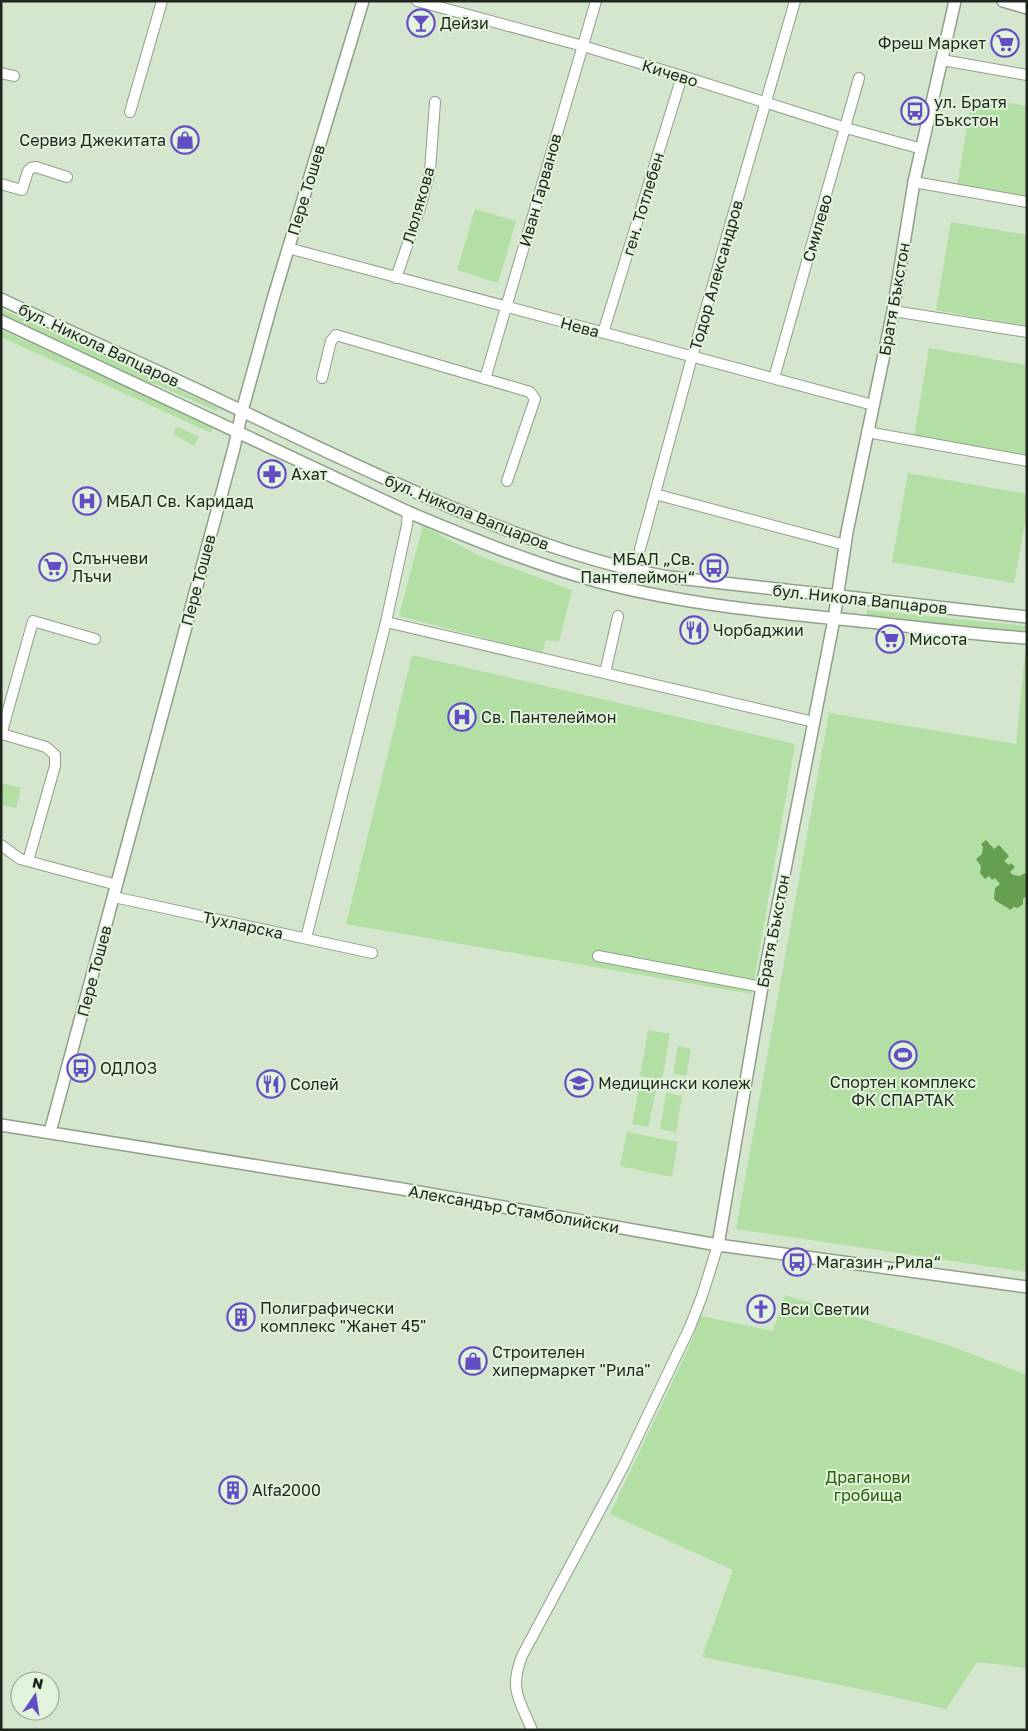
<svg xmlns="http://www.w3.org/2000/svg" width="1028" height="1731" viewBox="0 0 1028 1731" font-family="'Golos Text',sans-serif">
<style>
.green{fill:#b3dfa4}
.water{fill:#669f4f}
.lines{fill:none;stroke-linecap:round;stroke-linejoin:round}
.minor-casing{stroke:#8fa089;stroke-width:12}
.tertiary-casing{stroke:#8fa089;stroke-width:14}
.minor{stroke:#fff;stroke-width:10}
.tertiary{stroke:#fff;stroke-width:11}
.labels{text-anchor:middle;stroke-width:4;stroke-linejoin:round;paint-order:stroke}
.poi-label{font-size:16px;fill:#1f261d;stroke:#e1f3da;text-anchor:start}
.street-label{font-size:16px;fill:#1f261d;stroke:#e1f3da}
.park-label{font-size:16px;fill:#275d06;stroke:#e1f3da}
</style>
<rect width="100%" height="100%" fill="#d4e6cd"/>
<!-- green -->
<path class="green" d="M972,97l55,9v92l-70,-12z
M475,209l41,12 -18,62 -41,-13z
M951,222l76,13v91l-91,-16z
M1,309l217,99 -2,3 -56,-25 -35,-11 -124,-58z
M1,330l212,95 -2,8 -210,-96z
M929,348l98,17v91l-113,-19z
M178,427l21,10 -5,9 -21,-12 2,-5z
M908,473l119,21v18l-13,71 -122,-21z
M423,526l59,31 90,33 -13,52 -13,-2 -4,13 -143,-37z
M867,610l160,16v7l-161,-16z
M1025,654h2v618l-291,-43 93,-516 187,31z
M412,655l383,89 -43,250 -406,-70z
M1,783l20,5 -5,20 -15,-3z
M648,1030l22,4 -8,46 -22,-4z
M678,1046l13,3 -5,27 -13,-2z
M639,1088l17,3 -8,36 -16,-3z
M666,1093l16,3 -6,36 -16,-3z
M627,1132l51,10 -6,35 -52,-11z
M785,1295l168,52 74,28v293l-50,-6 -31,47 -86,-20 -158,-32 31,-87 -123,-56 78,-165 13,-33 72,15z"/>
<!-- water -->
<path class="water" d="M986,840l8,9 5,-4 10,11 -5,5 5,4 2,-2 4,4 -5,5 3,3 7,1 5,-3 2,3v19l-4,4v5l-5,4 -4,-1 -4,3c-5,-5 -11,-6 -16,-11l1,-11 5,-4 -5,-6 -3,2 -3,-4 -4,3 -5,-6 1,-7 -5,-7 6,-5 1,-7 -2,-3z"/>
<g class="lines">
<!-- minor casing -->
<g class="minor-casing">
<path id="minor" d="M417,1l166,45 99,30 164,52 76,21
M942,60l85,15
M1,73l13,3
M130,112l32,-111
M914,182l113,20
M1,184l21,6 6,-19 3,-3 5,-1 31,10
M288,248l585,157
M396,278l24,-70 10,-37 5,-69
M893,311l134,21
M603,333l79,-257
M322,378l9,-37 5,-6 194,57 5,7 -28,82
M774,378l85,-300
M485,379l111,-378
M867,432l160,29
M655,494l190,51
M640,549l52,-192 103,-356
M386,622l428,100
M605,673l13,-57
M2,734l44,13 9,8v11l-27,95
M1,735l32,-114 62,18
M1,845l19,14 97,26
M114,897l258,56
M306,938l80,-316 21,-97 1,-13
M598,956l164,31
M532,1730c-13,-31 -23,-41 -10,-74l101,-189 67,-140 12,-31 16,-51"/>
</g>
<!-- tertiary casing -->
<g class="tertiary-casing">
<path id="tertiary" d="M1003,1l24,7
M1,299c81,39 163,74 243,113 64,31 127,61 192,89 75,32 152,62 233,76l358,40
M1,321l407,191c64,27 128,53 195,71 81,21 164,29 247,37 59,6 118,14 177,18
M1,1125l401,64 316,56 309,42
M50,1132l184,-684 8,-37 31,-112 90,-298
M718,1245l44,-258 72,-368 13,-87 46,-221 21,-129 41,-181"/>
</g>
<!-- minor -->
<use href="#minor" class="minor"/>
<!-- tertiary -->
<use href="#tertiary" class="tertiary"/>
</g>
<!-- icons -->
<defs>
<g id="bar-ring" transform="scale(1.4375)"><circle r="9.5" fill="#e1f3da" stroke="#644cc4" stroke-width="1.5"/><path d="M-6-5H6L.8 .8V4.5H3.5V6h-7V4.5H-.8V.8Z" fill="#644cc4"/></g>
<g id="supermarket-ring" transform="scale(1.4375)"><circle r="9.5" fill="#e1f3da" stroke="#644cc4" stroke-width="1.5"/><path d="M-6-5.5h2.5l.6 2H6L4.5 2H-2.5L-4.4-4H-6ZM-1.5 3.2a1.3 1.3 0 1 0 .1 0ZM3 3.2a1.3 1.3 0 1 0 .1 0Z" fill="#644cc4"/></g>
<g id="bus-ring" transform="scale(1.4375)"><circle r="9.5" fill="#e1f3da" stroke="#644cc4" stroke-width="1.5"/><path d="M-5-6H5V4H4V6H2V4H-2V6H-4V4H-5ZM-3.5-4V0h7V-4ZM-3.5 1.2v1.5H-2V1.2ZM2 1.2v1.5H3.5V1.2Z" fill="#644cc4"/></g>
<g id="shop-ring" transform="scale(1.4375)"><circle r="9.5" fill="#e1f3da" stroke="#644cc4" stroke-width="1.5"/><path d="M-5-2.5h2.3a2.7 3.5 0 0 1 5.4 0H5L5.5 6h-11ZM-1.5-2.5h3a1.5 2.3 0 0 0-3 0Z" fill="#644cc4"/></g>
<g id="pharmacy-ring" transform="scale(1.4375)"><circle r="9.5" fill="#e1f3da" stroke="#644cc4" stroke-width="1.5"/><path d="M-2-6h4v4h4v4h-4v4h-4v-4h-4v-4h4Z" fill="#644cc4"/></g>
<g id="hospital-ring" transform="scale(1.4375)"><circle r="9.5" fill="#e1f3da" stroke="#644cc4" stroke-width="1.5"/><path d="M-5-5h3v3.5h4V-5h3V5h-3V1.5h-4V5h-3Z" fill="#644cc4"/></g>
<g id="restaurant-ring" transform="scale(1.4375)"><circle r="9.5" fill="#e1f3da" stroke="#644cc4" stroke-width="1.5"/><path d="M-5-6h1v4h1v-4h1v4h1v-4h1v5L-1.5 .5V6h-2V.5L-5-1ZM5-6V6H3V1.5H1.5Q1.5-4 5-6Z" fill="#644cc4"/></g>
<g id="stadium-ring" transform="scale(1.4375)"><circle r="9.5" fill="#e1f3da" stroke="#644cc4" stroke-width="1.5"/><path d="M0-5a6.5 5 0 1 0 0 10a6.5 5 0 1 0 0-10ZM-3.5-1.8h7v3.6h-7Z" fill="#644cc4"/></g>
<g id="university-ring" transform="scale(1.4375)"><circle r="9.5" fill="#e1f3da" stroke="#644cc4" stroke-width="1.5"/><path d="M0-5L7-2L0 1L-7-2ZM-4 1L0 2.5L4 1V4Q0 6-4 4Z" fill="#644cc4"/></g>
<g id="church-ring" transform="scale(1.4375)"><circle r="9.5" fill="#e1f3da" stroke="#644cc4" stroke-width="1.5"/><path d="M-1.2-6h2.4v3.5h3.3v2.4h-3.3V6h-2.4V-.1h-3.3v-2.4h3.3Z" fill="#644cc4"/></g>
<g id="building-ring" transform="scale(1.4375)"><circle r="9.5" fill="#e1f3da" stroke="#644cc4" stroke-width="1.5"/><path d="M-4-6H4V6H1V3H-1V6H-4ZM-2.5-4.3h1.7v1.8h-1.7ZM.8-4.3h1.7v1.8H.8ZM-2.5-1h1.7V.8h-1.7ZM.8-1h1.7V.8H.8Z" fill="#644cc4"/></g>
</defs>
<g fill-rule="evenodd">
<use href="#bar-ring" x="421" y="23"/>
<use href="#supermarket-ring" x="1005" y="43"/>
<use href="#bus-ring" x="915" y="111"/>
<use href="#shop-ring" x="185" y="140"/>
<use href="#pharmacy-ring" x="272" y="474"/>
<use href="#hospital-ring" x="87" y="501"/>
<use href="#supermarket-ring" x="53" y="567"/>
<use href="#bus-ring" x="714" y="568"/>
<use href="#restaurant-ring" x="694" y="630"/>
<use href="#supermarket-ring" x="890" y="639"/>
<use href="#hospital-ring" x="462" y="717"/>
<use href="#stadium-ring" x="903" y="1055"/>
<use href="#bus-ring" x="81" y="1068"/>
<use href="#university-ring" x="579" y="1083"/>
<use href="#restaurant-ring" x="271" y="1084"/>
<use href="#bus-ring" x="797" y="1262"/>
<use href="#church-ring" x="761" y="1309"/>
<use href="#building-ring" x="241" y="1317"/>
<use href="#shop-ring" x="473" y="1361"/>
<use href="#building-ring" x="233" y="1490"/>
</g>
<g class="labels">
<!-- poi labels -->
<g class="poi-label">
<text x="440" y="29">Дейзи</text>
<text x="986" y="49" text-anchor="end">Фреш Маркет</text>
<text x="934" y="108">ул. Братя<tspan x="934" dy="18">Бъкстон</tspan></text>
<text x="166" y="146" text-anchor="end">Сервиз Джекитата</text>
<text x="291" y="480">Ахат</text>
<text x="106" y="507">МБАЛ Св. Каридад</text>
<text x="72" y="564">Слънчеви<tspan x="72" dy="18">Лъчи</tspan></text>
<text x="695" y="565" text-anchor="end">МБАЛ „Св.<tspan x="695" dy="18">Пантелеймон“</tspan></text>
<text x="713" y="636">Чорбаджии</text>
<text x="909" y="645">Мисота</text>
<text x="481" y="723">Св. Пантелеймон</text>
<text x="100" y="1074">ОДЛОЗ</text>
<text x="903" y="1088" text-anchor="middle">Спортен комплекс<tspan x="903" dy="18">ФК СПАРТАК</tspan></text>
<text x="598" y="1089">Медицински колеж</text>
<text x="290" y="1090">Солей</text>
<text x="816" y="1268">Магазин „Рила“</text>
<text x="260" y="1314">Полиграфически<tspan x="260" dy="18">комплекс "Жанет 45"</tspan></text>
<text x="780" y="1315">Вси Светии</text>
<text x="492" y="1358">Строителен<tspan x="492" dy="18">хипермаркет "Рила"</tspan></text>
<text x="252" y="1496">Alfa2000</text>
</g>
<!-- street labels -->
<g class="street-label">
<text transform="translate(670 73) rotate(17)" y="6">Кичево</text>
<text transform="translate(306 190) rotate(-73)" y="6">Пере Тошев</text>
<text transform="translate(540 190) rotate(-74)" y="6">Иван Гарванов</text>
<text transform="translate(643 204) rotate(-73)" y="6">ген. Тотлебен</text>
<text transform="translate(418 205) rotate(-74)" y="6">Люлякова</text>
<text transform="translate(817 228) rotate(-74)" y="6">Смилево</text>
<text transform="translate(716 275) rotate(-74)" y="6">Тодор Александров</text>
<text transform="translate(894 299) rotate(-80)" y="6">Братя Бъкстон</text>
<text transform="translate(580 327) rotate(15)" y="6">Нева</text>
<text transform="translate(99 345) rotate(25)" y="6">бул. Никола Вапцаров</text>
<text transform="translate(467 512) rotate(22)" y="6">бул. Никола Вапцаров</text>
<text transform="translate(198 580) rotate(-75)" y="6">Пере Тошев</text>
<text transform="translate(860 599) rotate(6)" y="6">бул. Никола Вапцаров</text>
<text transform="translate(243 925) rotate(12)" y="6">Тухларска</text>
<text transform="translate(773 931) rotate(-79)" y="6">Братя Бъкстон</text>
<text transform="translate(94 971) rotate(-75)" y="6">Пере Тошев</text>
<text transform="translate(514 1209) rotate(10)" y="6">Александър Стамболийски</text>
</g>
<!-- park labels -->
<g class="park-label">
<text x="868" y="1483">Драганови<tspan x="868" dy="18">гробища</tspan></text>
</g>
</g>
<!-- border -->
<rect width="1028" height="1731" fill="none" stroke="#1f261d" stroke-width="5"/>
<!-- north arrow -->
<g transform="translate(35 1696) rotate(13)"><circle r="24" fill="#e1f3da" stroke="#93a18e"/>
<path d="M0-4L9 19L0 12L-9 19Z" fill="#644cc4"/>
<text y="-8" font-size="14" font-weight="bold" text-anchor="middle" fill="#1f261d">N</text>
</g>
</svg>
